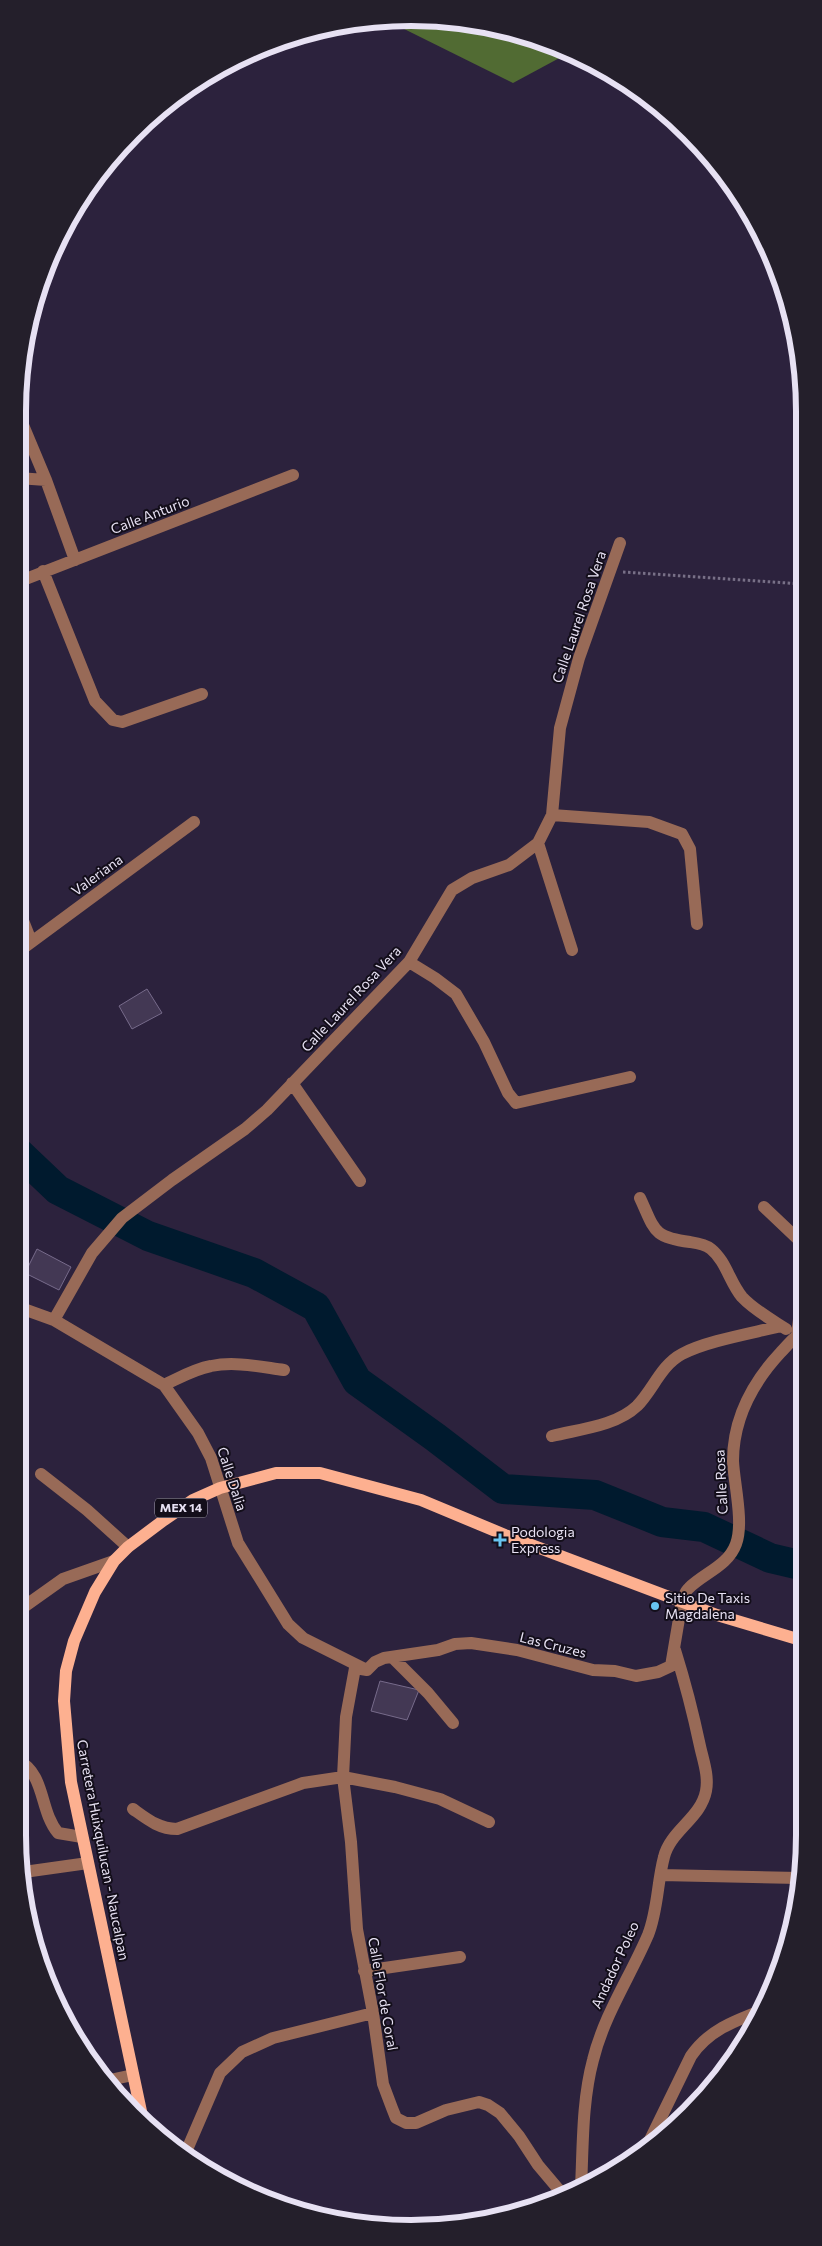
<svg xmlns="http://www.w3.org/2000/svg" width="822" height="2246" viewBox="0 0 822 2246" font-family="Commissioner,sans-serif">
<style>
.forest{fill:#516b33}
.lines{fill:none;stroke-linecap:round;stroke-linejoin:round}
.river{stroke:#001a2e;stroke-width:30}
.building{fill:#433854;stroke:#776b8b}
.path{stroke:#787087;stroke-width:3;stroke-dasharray:2.5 2.5;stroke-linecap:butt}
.minor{stroke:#986a57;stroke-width:12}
.major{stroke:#fdb090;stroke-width:12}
.poi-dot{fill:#68c4f0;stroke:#130e1a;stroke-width:2}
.labels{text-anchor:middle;stroke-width:4;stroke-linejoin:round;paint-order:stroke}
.shield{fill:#130e1a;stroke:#a7a2b2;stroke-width:1}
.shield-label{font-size:12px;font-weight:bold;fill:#e7e1f3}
.street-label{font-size:14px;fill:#e7e1f3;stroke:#130e1a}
.poi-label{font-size:14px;fill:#e7e1f3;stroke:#130e1a;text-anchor:start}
.rim{fill:none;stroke:#e7e1f3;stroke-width:6}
</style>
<rect width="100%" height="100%" fill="#2c223d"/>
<!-- forest -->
<path class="forest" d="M437,18l76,13 52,24 -52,28 -127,-63z"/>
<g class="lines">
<!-- river -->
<path class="river" d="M18,1152l40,38 90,46 106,37 62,34 41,74 78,56 68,52 92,6 67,27 42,5 66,31 34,8"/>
</g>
<!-- building -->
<path class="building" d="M147,989l15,24 -30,16 -13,-23z
M37,1249l34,18 -12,23 -34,-17z
M380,1681l39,9 -12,30 -36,-9z"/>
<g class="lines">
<!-- path -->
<path class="path" d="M623,572l179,12"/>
<!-- minor -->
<path class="minor" d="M18,413l28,67 29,80
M18,478l28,2
M43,571l52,130 18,19 9,2 80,-28
M18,582l275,-107
M552,815l97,7 33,12 8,15 7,75
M538,843l34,107
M18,908l13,33
M18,952l176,-130
M409,962l26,16 21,16 28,48 24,51 8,10 114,-26
M292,1083l68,98
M640,1198c15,32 12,39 50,44 7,1 15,2 21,7 15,12 19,34 31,48 12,13 30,23 44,32
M764,1207l39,37
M18,1307l36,13 110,65 34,48 13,25 27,85 50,81 15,14 62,31
M54,1320l38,-67 30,-35 50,-38 73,-51 22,-19 142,-148 43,-72 20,-12 37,-13 29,-22 14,-28 8,-87 19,-70 41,-115
M797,1335l6,-47
M164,1385c15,-7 30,-16 47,-19 24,-5 50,1 73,4
M552,1436c28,-7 64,-10 85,-30 16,-16 24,-41 45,-52 24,-13 71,-21 99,-28
M41,1474l46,36 41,37
M18,1611l45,-32 51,-18
M393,1658l35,35 25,30
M367,1670l8,-8 9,-4 54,-8 17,-6 16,-1 46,7 76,20 22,1 21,5 22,-4 13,-6 11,-65c2,-4 3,-10 7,-13 15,-15 39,-22 47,-44 8,-21 -2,-61 -3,-83 0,-42 20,-79 48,-109 7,-7 13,-16 22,-20
M367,1670l-12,-2 -9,49 -3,60 8,65 6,87 16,84 10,71 9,24 4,10 10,5h10l30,-13 33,-8 9,3 12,8 19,23 19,29 27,32
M18,1760c28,15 21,50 40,73l24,4
M133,1809c14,10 26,20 44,20l126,-46 40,-6 52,10 45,12 49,23
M24,1872l64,-9
M661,1875l138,3
M364,1971l96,-14
M105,2081l28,-6
M648,2144l43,-88c18,-26 43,-35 72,-46
M186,2152l34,-79 22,-21 31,-14 100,-25
M581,2188c2,-42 1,-87 12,-128 11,-45 37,-83 55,-125 10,-25 9,-52 16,-78 6,-26 37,-39 42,-66 3,-15 -3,-31 -6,-45 -7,-33 -15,-64 -25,-96"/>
<!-- major -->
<path class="major" d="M142,2116l-71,-334 -7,-81 2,-30 8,-30 21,-49 19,-31 14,-14 36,-27 29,-20 27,-12 56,-15h44l101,27 84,35 212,80 87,26"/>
</g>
<!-- markers -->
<g class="poi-dot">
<path d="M497.5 1532.5h5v5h5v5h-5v5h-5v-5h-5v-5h5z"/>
<circle cx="655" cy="1606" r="5"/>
</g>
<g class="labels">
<!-- shield labels -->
<rect class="shield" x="155" y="1498.5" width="52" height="19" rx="4"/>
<g class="shield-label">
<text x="181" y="1512">MEX 14</text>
</g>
<!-- street labels -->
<g class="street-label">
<text transform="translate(150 515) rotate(-21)" y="5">Calle Anturio</text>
<text transform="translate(579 617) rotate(-71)" y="5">Calle Laurel Rosa Vera</text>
<text transform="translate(97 875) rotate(-36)" y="5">Valeriana</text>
<text transform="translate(351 999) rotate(-47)" y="5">Calle Laurel Rosa Vera</text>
<text transform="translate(232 1479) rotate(72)" y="5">Calle Dalia</text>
<text transform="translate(721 1482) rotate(-93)" y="5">Calle Rosa</text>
<text transform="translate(553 1645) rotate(14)" y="5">Las Cruzes</text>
<text transform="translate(103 1850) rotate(79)" y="5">Carretera Huixquilucan - Naucalpan</text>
<text transform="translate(615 1965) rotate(-65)" y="5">Andador Poleo</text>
<text transform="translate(383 1994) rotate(80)" y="5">Calle Flor de Coral</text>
</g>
<!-- poi labels -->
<g class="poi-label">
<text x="511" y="1537">Podologia<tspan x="511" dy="16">Express</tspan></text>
<text x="665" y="1603">Sitio De Taxis<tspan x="665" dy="16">Magdalena</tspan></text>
</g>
</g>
<!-- crop -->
<path d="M0 0H822V2246H0ZM411 26H411A385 385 0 0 1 796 411V1835A385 385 0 0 1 411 2220H411A385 385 0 0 1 26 1835V411A385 385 0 0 1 411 26Z" fill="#241f2b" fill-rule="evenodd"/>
<path class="rim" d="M411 26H411A385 385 0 0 1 796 411V1835A385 385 0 0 1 411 2220H411A385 385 0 0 1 26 1835V411A385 385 0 0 1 411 26Z"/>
</svg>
